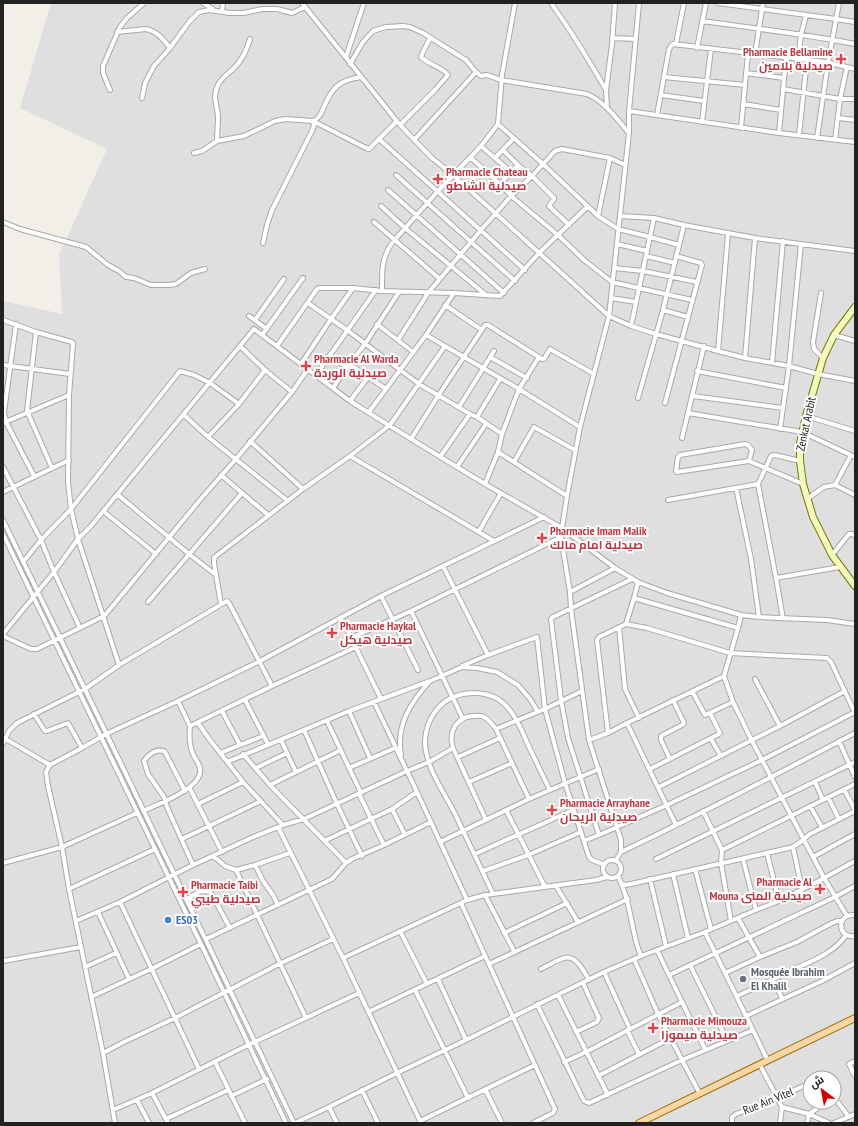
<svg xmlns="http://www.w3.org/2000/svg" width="858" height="1126" viewBox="0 0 858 1126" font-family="'PT Sans Narrow',Cairo,sans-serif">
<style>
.residential{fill:#e0dfdf;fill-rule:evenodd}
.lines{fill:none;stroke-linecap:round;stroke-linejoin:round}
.street-casing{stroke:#a9a9a9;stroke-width:6}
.secondary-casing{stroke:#707d05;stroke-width:8}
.primary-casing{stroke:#a06b00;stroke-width:8}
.street{stroke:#fff;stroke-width:4}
.secondary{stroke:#f7fabf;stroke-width:6}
.primary{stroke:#fcd6a4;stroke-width:6}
.health-dot{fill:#e0444e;stroke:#fff;stroke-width:1.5}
.shop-dot{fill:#3f7fe0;stroke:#fff;stroke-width:1.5}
.worship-dot{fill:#6b7280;stroke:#fff;stroke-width:1.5}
.labels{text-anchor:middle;stroke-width:4;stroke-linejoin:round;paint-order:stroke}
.health-label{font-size:12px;font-weight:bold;fill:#be3a42;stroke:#fff;text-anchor:start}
.street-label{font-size:12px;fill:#222;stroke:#fff}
.shop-label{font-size:12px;font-weight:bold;fill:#366cbe;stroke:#fff;text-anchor:start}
.worship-label{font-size:12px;font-weight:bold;fill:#5b616d;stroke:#fff;text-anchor:start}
</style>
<rect width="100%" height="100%" fill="#f2efe9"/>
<!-- residential -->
<path class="residential" d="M51,3h804v1120h-852v-822l59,13 -3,-59 48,-106 -87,-41zM810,1078h24v24h-24z"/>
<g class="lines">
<!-- street casing -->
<g class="street-casing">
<path id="street" d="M203,3l10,6
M302,3l98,122 31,32 22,18 156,141 22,10 25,8 62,17 27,7 44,8 29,8 37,7
M551,3c20,28 38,57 55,87
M718,3l118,16 19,3
M222,12l1,-9
M702,21c51,7 102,13 153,23
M117,32l29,-3c11,2 18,11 24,19
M612,38l24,1
M676,44l8,-41
M697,48l9,-45
M755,54l8,-51
M346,57l18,-54
M798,59l3,-24 5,-20
M350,64l13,-22 10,-11 13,-4 17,-1 7,1 13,6 43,27 10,12 5,4 6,-1 14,5 86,14c17,7 30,25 42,39
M746,73l38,5
M664,77l81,8
M783,89l57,10h15
M110,90l-7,-17v-7l17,-39 7,-9 17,-15
M661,95l43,6
M142,98l3,-15 9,-17 16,-18 19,-26 10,-10 10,-2 21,3h13l20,-4h14l15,4 13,-6
M743,104l38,6
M607,108l-1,-18 6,-46 3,-41
M629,111l150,22 76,9
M657,115l12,-66 2,-3 2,-2 153,18 29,7
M838,118l17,2
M702,122l9,-73
M498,124l45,40 55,52 20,13 32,8 29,8
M400,125l35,-35 13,-15c-6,-8 -19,-10 -27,-18l2,-5 7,-14
M741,128l4,-43 3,-31
M779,133l7,-75
M799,135l8,-75
M817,138l11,-75 11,-60
M379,139l146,131
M414,140l62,-68
M835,140l5,-41 7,-32
M217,141c0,-8 1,-17 1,-25 -1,-12 -6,-19 0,-31 3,-7 10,-11 15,-16 9,-8 13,-18 17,-30
M481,146l30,26
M194,153l8,-2 15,-10 27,-5 31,-15 10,-2 28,2 53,27 3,1 28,-28
M471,158l29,26 11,12 47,39 26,25 28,22 80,18
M495,158l19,-20
M518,165l14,11 22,22v1l-5,7 20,19
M396,175l119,106
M500,184l18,-19 -15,-15
M388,190l116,103
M381,206l24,22 81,67
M598,216l12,-58
M620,216l34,2 30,7 71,13 100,13
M3,222l17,7 66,18 22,18 11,6 7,6 8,1 17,7h18l7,-1 15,-11 14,-4
M374,222l66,57
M263,243l4,-18 5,-15 40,-79 2,-6 -1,-4c7,-3 8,-8 11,-14 8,-20 16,-27 37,-30
M617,244l30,7
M646,256l29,7
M614,268l29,3 54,11
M382,291c0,-18 -1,-33 10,-48l46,-52 43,-45 17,-22 4,-49 13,-72
M821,293l-8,49 1,7 9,9
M611,298l25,4
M308,303l39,27 72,54 51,30 7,3 25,17
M445,305l37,25
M663,310l25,7
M249,316l18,13
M3,320l33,12 36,10 1,2 -4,51 -1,87 3,27 7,30 41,126
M255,320l29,-41
M16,324l-12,88 2,10 28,54
M377,324l36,28
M631,326l23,-108
M36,332l-9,79 25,57
M262,335l41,-57
M426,335l93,54 61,38
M834,335l21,6
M398,340l30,-47 53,-63 30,-34 21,-20 23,-25 7,-2 48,9 15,7
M277,346l40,-57 2,-1h34l29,3 72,2 46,3 39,-43 48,-46
M241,347l24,23 27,22
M718,351l10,-117
M329,356l18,11
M490,357l37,21
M745,358l10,-120
M772,363l11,-122
M301,364l30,-45 22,-31
M349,364l37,25
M3,365l67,9
M697,371l89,17
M316,375l60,-85
M333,388l14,-21 18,-23 34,-52
M693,396l90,12
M638,398l25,-88 21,-85
M350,401l18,-24
M665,403l37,-138 -1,-2 -25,-7
M459,407l35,-56
M369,412l57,-77 28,-42
M688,413l114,19 53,25
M184,415l24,22 80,64
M806,416l49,15
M477,417l23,-38
M3,423l66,-28
M780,429l9,-63 12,-122
M208,437l31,-33 26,-34
M682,438l22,-92
M411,439l27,-43 47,-71h3l54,34h2l6,-10 44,25
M250,441l53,48
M498,452l69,44
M350,456l144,85
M440,457l30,-43
M749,461l3,-11 -4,-5 -3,-1 -65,11 -2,2 -2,14 1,1 72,-11 54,23
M514,462l20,-35 41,23
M3,467l38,73 13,32 26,56
M457,467l29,-43
M221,475l47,40
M485,484l13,-32 4,-18 17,-45 20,-32
M835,485l16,-30
M736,488l15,71 8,58
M3,492l66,-32
M117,494l72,60 27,21
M807,499l17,-12 11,-2 20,10
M668,500l90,-16
M103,511l53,43
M3,520c97,201 195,401 291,603
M479,531l22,-38
M3,534l198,410 85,179
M832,555l17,-21h2l4,1
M23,562l18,-22 30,-31 109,-138 14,4 16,8 29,21
M443,566l45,89
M776,578l64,-11
M570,592l45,-24
M381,596l37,74
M634,598l104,30
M148,602l94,-109
M221,604l-7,-41v-5l2,-2 87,-67 47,-33 40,-31 55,-79
M411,611l52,108
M741,615l-3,13 -14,48 9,26 19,39 72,137 23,38
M341,617l40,82
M783,619l-7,-41 -18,-94 13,-28 4,-1 25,6
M626,624l8,-26 4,-16
M619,627l6,62 14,29
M3,634l51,-62 24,-33 13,-13 163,-197 96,72 61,38 74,45 77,44 53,40 23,14 29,11 74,22 18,2 68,3 28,4
M3,636l28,13h6l67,-33 7,-8 88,-107 37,-42 56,-67 16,-23
M351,638l60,-27 150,-74
M462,666l26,-11 49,-18 8,72 20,74 24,74 3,3 11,4
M755,679l25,47
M692,691l13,24 28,-13
M245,700l23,44
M178,701l12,25 82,-40 84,-39
M374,702l43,90 50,108
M222,711l18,34
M349,711l21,47
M34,714l11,17h2l21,-8 14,25
M327,721l34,72
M198,723l12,17 33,42 40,43
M627,723l49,102
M496,729l49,-20 37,-18
M304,730l33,74 25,52
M608,733l-11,-93 2,-3 27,-13 21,4 83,25 97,5 4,4 24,51
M4,738l46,27
M711,739l10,17
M281,740l15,32
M589,740l19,-7 19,-10 97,-47
M839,741l16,36
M3,743l6,-12 8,-8 68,-34 34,-24 108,-64 2,2 43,83
M220,753l43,-17
M243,754l27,31 76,78
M401,755c-5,-30 9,-52 29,-74
M458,757l42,-19
M670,759l-9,-19v-4l21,-11 2,-2 -11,-23
M227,762l122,-51 81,-30 32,-14 15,1 20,4 21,13 12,14 8,13
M256,768l31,-15
M349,768l46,-20
M650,769l69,-35 1,-1 -10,-20
M469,782l43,-19
M815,782l8,18
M270,785l71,-35
M659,787l121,-61 65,-35
M190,789l32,63
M844,789l11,21
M185,791l-20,-39c-8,-5 -17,3 -21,9l4,13 16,23 3,10 26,58
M359,794l25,51
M828,797l11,22
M198,804l45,-22
M810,806l12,21
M392,809l13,26
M506,810l39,77
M143,811c15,-7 61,-23 57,-43 -1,-5 -5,-9 -7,-14 -4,-9 -4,-18 -3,-28
M703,811l19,39
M486,820l-33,-72c-4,-13 0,-26 14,-31 5,-1 10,-2 15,-1 6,2 10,8 14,13l33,70
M278,827l65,131 78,165
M599,835l-31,-97 -7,-38 -10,-81 2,-2 79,-38
M182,839l79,-38
M324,841l68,-32 25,-17
M584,841l15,-6 68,-30 95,-45 93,-48
M440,842l89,-43 70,-30
M793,847l9,43
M621,852c79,-38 157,-78 234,-119
M767,853l12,48
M475,854l98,-44
M213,856l12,10 11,4 70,148
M813,857l42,-23
M656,859l199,-97
M743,859l13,51
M603 869a9 9 0 1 1 18 0a9 9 0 1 1-18 0Z
M616,860l5,-8v-12l-32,-100 -18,-131 -1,-17 -9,-55 1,-9 5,-32 13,-69 29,-111 20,-183v-22l10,-108
M3,863l59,-16 75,-34
M255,865l8,16 10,14 5,10
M695,869l16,60
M236,870l19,-5 35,-12
M483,871l45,-16 53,-23
M673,874l15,64
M618,876c10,20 12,40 17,61 1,7 4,13 6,19
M650,879l16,67
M622,884l4,1 5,-1 162,-37 9,-6 8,-7 45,-23
M556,886l22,36
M69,889l86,-40
M493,894c-13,-28 -26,-55 -39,-82 -11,-21 -28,-45 -29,-69 0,-17 8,-33 21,-42 9,-6 18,-8 28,-8 8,0 17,2 24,6 17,11 24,33 32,50 7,14 13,28 20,41
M485,895l29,56
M187,899c7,-4 15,-11 24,-6l19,35
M120,902l79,167
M461,903l94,206 -2,4 -20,10
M98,912l31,67
M855,915c-19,-2 -18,24 0,21
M738,918l22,39
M76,921l44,-19 73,-37 58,-27 32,-13 21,-6 103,-48 22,-9 24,-14
M731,921l-10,-58 1,-13 133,-66
M400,931l27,53
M705,932l63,129
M504,933l63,-30
M206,939l126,-60 14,-16 6,-4 32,-14 47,-23
M657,950l25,52
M343,958l124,-58 18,-5 111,-15 11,-3
M634,959l24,55 24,46 18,34
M3,961l78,-14
M489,964l139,-65
M690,965l37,75
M85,967l31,-14
M541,969c27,-14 31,-20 48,11
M604,972l26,57
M725,973l35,-16 37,-15 33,-18 7,-3h5
M669,975l166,-78 20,-11
M438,979l28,61
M773,979l9,19
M415,990l53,108
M558,995l50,100
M737,996c18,-8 37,-17 55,-26 20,-9 42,-17 54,-35
M91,997l60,-28 50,-25
M537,1004l47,97 5,2 93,-43 71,-30
M368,1012l117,-56
M746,1016l76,-35 33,-18
M627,1030l12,24
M576,1032l21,-10 2,-4 -16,-35
M103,1053l23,-12 49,-23 104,-54 54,-25
M855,1061l-6,3 6,12
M215,1062l30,61
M564,1062l22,-10 96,-50 23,47
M760,1065l22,42 -2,16
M598,1076l73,-38
M485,1089l17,34
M362,1090l16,33
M152,1093l16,30
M231,1096l36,-17
M834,1099l2,1 13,17
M137,1100l12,23
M329,1107l8,16
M782,1107l27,7 20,9
M113,1110l39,-17 96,-48 111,-52
M166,1119l62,-29
M420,1121l115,-56
M115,1123l-12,-70 -34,-164 -7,-42 -14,-61 -2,-14 4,-7 32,-17 24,-14 72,-33 82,-40 121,-65 163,-79
M295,1123l34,-16 68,-34 69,-33 138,-68 37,-16 64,-24 51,-22 23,-9 34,-17 42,-23
M732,1123v-6l4,-3 48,-19 26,-12
M807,1123l2,-9 17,-12
M834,1123l21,-9"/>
</g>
<!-- secondary casing -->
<g class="secondary-casing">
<path id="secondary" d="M855,307l-21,28 -11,23 -17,58 -6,27v18l3,23 10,33 19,38 23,31"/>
</g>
<!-- primary casing -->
<g class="primary-casing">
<path id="primary" d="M639,1123l216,-105"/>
</g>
<!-- street -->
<use href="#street" class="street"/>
<!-- secondary -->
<use href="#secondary" class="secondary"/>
<!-- primary -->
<use href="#primary" class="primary"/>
</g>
<!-- markers -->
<g class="health-dot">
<path d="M839 53h4v4h4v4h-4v4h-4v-4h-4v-4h4z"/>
<path d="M436 173h4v4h4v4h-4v4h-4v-4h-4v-4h4z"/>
<path d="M304 360h4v4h4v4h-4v4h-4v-4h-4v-4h4z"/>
<path d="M540 532h4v4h4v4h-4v4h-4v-4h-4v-4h4z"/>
<path d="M330 627h4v4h4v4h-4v4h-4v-4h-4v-4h4z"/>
<path d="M550 804h4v4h4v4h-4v4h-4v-4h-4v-4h4z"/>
<path d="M818 883h4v4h4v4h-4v4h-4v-4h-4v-4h4z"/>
<path d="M181 886h4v4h4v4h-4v4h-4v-4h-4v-4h4z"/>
<path d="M651 1022h4v4h4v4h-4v4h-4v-4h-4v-4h4z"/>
</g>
<circle class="shop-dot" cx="168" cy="920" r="4"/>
<circle class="worship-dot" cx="743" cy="979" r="4"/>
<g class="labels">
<!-- health labels -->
<g class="health-label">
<text x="833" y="56" text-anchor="end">Pharmacie Bellamine<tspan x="833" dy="14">صيدلية بلامين</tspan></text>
<text x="446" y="176">Pharmacie Chateau<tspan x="446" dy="14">صيدلية الشاطو</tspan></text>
<text x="314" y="363">Pharmacie Al Warda<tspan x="314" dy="14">صيدلية الوردة</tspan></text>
<text x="550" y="535">Pharmacie Imam Malik<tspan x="550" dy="14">صيدلية امام مالك</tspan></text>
<text x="340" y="630">Pharmacie Haykal<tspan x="340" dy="14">صيدلية هيكل</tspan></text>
<text x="560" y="807">Pharmacie Arrayhane<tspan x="560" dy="14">صيدلية الريحان</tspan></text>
<text x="812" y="886" text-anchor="end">Pharmacie Al<tspan x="812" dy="14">Mouna صيدلية المنى</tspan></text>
<text x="191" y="889">Pharmacie Taibi<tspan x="191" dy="14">صيدلية طيبي</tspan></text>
<text x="661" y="1025">Pharmacie Mimouza<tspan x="661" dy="14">صيدلية ميموزا</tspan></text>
</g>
<!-- street labels -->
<g class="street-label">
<text transform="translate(806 424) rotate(-78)" y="4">Zenkat Arabit</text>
<text transform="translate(768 1101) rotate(-22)" y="4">Rue Ain Vitel</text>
</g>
<!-- shop labels -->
<g class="shop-label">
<text x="176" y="924">ES03</text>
</g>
<!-- worship labels -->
<g class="worship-label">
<text x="751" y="976">Mosquée Ibrahim<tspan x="751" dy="14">El Khalil</tspan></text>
</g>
</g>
<!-- border -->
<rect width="858" height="1126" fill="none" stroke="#222222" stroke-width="8"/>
<!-- north arrow -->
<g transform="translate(822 1090) rotate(328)"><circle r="19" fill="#ffffff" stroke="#a7a7a7"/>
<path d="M0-3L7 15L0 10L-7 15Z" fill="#d40000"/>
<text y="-6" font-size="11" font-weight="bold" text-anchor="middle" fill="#222222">ش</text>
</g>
</svg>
